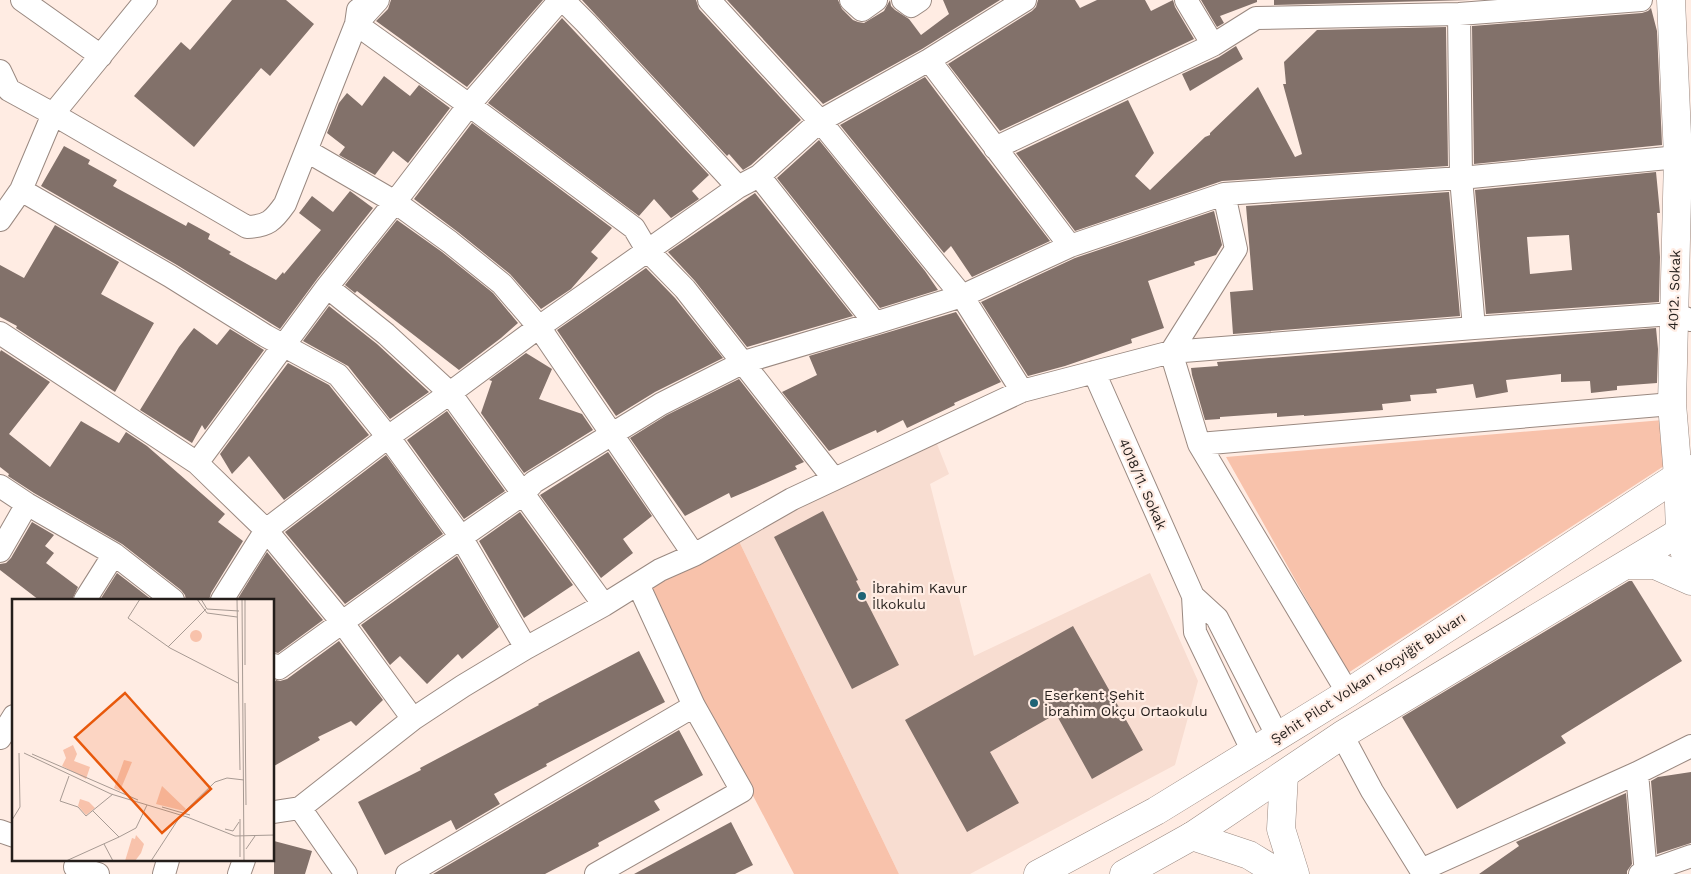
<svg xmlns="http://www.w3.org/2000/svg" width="1691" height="874" viewBox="0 0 1691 874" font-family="'Work Sans',sans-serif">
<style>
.built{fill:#f8ddd1}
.green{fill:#f8c2ab}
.building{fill:#82716a;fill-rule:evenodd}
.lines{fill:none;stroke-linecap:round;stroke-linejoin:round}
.minor-casing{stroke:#9a8981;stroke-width:24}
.tertiary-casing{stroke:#9a8981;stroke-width:29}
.secondary-casing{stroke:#9a8981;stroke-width:29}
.primary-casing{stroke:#9a8981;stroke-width:29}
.minor{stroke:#fff;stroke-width:22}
.tertiary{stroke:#fff;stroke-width:28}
.secondary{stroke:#fff;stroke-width:28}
.primary{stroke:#fff;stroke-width:28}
.poi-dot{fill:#1f6375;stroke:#ffece3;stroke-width:2}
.labels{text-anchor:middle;stroke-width:4.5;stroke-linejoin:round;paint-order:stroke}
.street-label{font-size:14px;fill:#241e1b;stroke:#ffece3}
.poi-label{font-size:14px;fill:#241e1b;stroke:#ffece3;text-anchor:start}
.inset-road{fill:none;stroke:#a79a93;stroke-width:1}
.view{fill:#e8590c;fill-opacity:0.15;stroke:#e8590c;stroke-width:2.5}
.inset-edge{fill:none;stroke:#241e1b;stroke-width:2.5}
</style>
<rect width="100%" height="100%" fill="#ffece3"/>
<!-- built -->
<path class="built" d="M937,444l12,30 -19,10 44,172 176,-83 48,108 -23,84 -205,109h-71l-162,-337z"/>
<!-- green -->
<path class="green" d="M1663,420l4,44 -319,209 -122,-216z
M737,537l162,337h-105l-148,-283z"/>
<!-- building -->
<path class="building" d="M232,0h54l28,24 -44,52 -9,-8 -67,79 -60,-51 47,-54 9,8z
M391,0h152l-76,87 -91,-66 12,-12z
M582,0h114l3,9 102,111 -50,45 -8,5 -14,-16 -2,2z
M727,0h111l4,9 11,11 5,2 6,1 20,-12 6,-11 1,6 4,4 14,9 12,16 28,-21 -6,-14h57l-78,49 -99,55z
M1038,0h37l5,8 17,-8h48l6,11 22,-11 2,7 19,32 -194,92 -52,-67 84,-53 4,-4z
M1201,0h56v2l-37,14 4,7 -7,4z
M1274,0h196l-196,5z
M1651,8l6,23 5,114 -188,19 -2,-138 170,-13 6,-2z
M562,18l147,157 -17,16 7,8 -28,19 -17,-19 -15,17 -151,-113z
M1446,27l2,139 -226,15 -147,50 -59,-78 112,-53 26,53 -19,23 15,14 55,-53 5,-2v-2l48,-46 37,70 7,-3 -19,-70h3l-2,-22 33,-32z
M1236,46l7,13 -53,32 -8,-17 37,-17z
M384,76l26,20 9,-11 31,23 -42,55 -15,-12 -18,24 -36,-20 6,-8 -18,-14 12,-30 8,-10 15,13z
M925,77l58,77 67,87 -78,36 -21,-31 -7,7 -104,-128z
M472,123l140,105 -21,24 7,6 -27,31 -30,20 -31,-35 -52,-42 -44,-33z
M819,140l106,131 13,19 -58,18 -103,-130z
M64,146l26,14 -2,4 29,16 -4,6 73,40 2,-4 22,12 -2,5 23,13 -2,2 47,26 7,-8 1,2 37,-44 -22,-17 13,-17 21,16 17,-21 23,17 -56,71 -37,50 -103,-64 -136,-79z
M1656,172l4,41h-3l3,44 -1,45 -173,12 -11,-124zM1569,235l3,35 -42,4 -3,-37z
M1449,192l11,124 -227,18 -3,-42 23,-2 -7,-84z
M755,193l98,123 -106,31 -52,-66 -27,-29z
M1214,211l8,34 -6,10 -22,7 1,3 -47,16 16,47 -33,11 1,4 -67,23 -37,10 -47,-74 94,-44z
M397,220l45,32 51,41 25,30 -17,15 -42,32 -102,-79 -2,2 -10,-8z
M55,225l64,37 -18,32 53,29 -39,69 -99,-64 1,-2 -17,-9v-52l24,13z
M646,268l29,30 48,60 -68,34 -39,24 -59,-86z
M329,306l48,38 52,48 -39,27 -42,-53 -45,-25z
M956,312l45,70 -47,21 1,2 -48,23 -4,-8 -26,13 -1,-3 -47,21 -47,-59 35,-17 -8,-19z
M194,328l23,17 13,-16 34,21 -59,80 -3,-5 -10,18 -52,-33 39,-63z
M1656,328l2,21 -1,34 -40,3v4l-26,3 -1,-12 -29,1v-8l-55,6 2,12 -32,6 -3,-14 -37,5 1,4 -27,2 1,6 -29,3 1,6 -79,6v-1l-27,2v-4l-57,4v2l-15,1 -13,-45 -1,-7 27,-2 -1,-4z
M1,350l49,32 -41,52 41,33 31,-46 38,22 7,-11 21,14 78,68 -7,8 25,19 -32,52 -2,7h-23l-1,-5 -4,-5 -59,-46 -88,-51 -26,-17 1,-2 -9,-7v-115z
M526,353l26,16 -13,30 43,15 11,16 -69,43 -43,-60 11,-32 -3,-1z
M288,363l41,22 40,50 -85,65 -35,-44 -17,18 -12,-20z
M739,379l65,83 -9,4 2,3 -40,18 -26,11 -2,-5 -44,23 -55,-78 37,-23z
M447,411l58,80 -41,28 -57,-79z
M608,452l44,64 -29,23 10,14 -32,25 -61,-83z
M386,455l57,79 -98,70 -60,-72z
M823,511l35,69 -2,1 43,84 -47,24 -78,-152z
M520,512l53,73 -49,33 -45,-77z
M32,522l22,13 -9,11 9,7 -8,10 32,24 -6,13h-33l-39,-30v-6l6,-1 5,-5z
M267,552l56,68 -45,33 -4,-1v-52h-37z
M457,556l42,71 -37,32 -4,-5 -31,30 -27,-28 -10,9 -29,-40z
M117,573l35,27h-52z
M1629,581h3l50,80 -121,75 5,7 -109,66 -55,-92z
M1073,626l70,124 -51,29 -36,-65 -66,38 29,51 -52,29 -62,-112z
M339,641l44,59 -27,26 -5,-5 -33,16 2,3 -46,26v-83l2,-3 4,1 7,-2z
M639,651l26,51 -119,62 1,2 -53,28 6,10 -44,26 -5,-10 -66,35 -27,-53 63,-32 -1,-2 119,-63 -1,-1z
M679,730l24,45 -49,26 6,9 -62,33 1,3 -54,28h-112z
M1691,772v71l-34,11 -6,-73 7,-4z
M1626,793l6,71 -5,7v3h-148l40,-28 -3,-4z
M731,822l22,43 -18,9h-101z
M274,841l38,10 -7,23h-31z"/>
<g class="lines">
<!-- minor casing -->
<g class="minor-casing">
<path id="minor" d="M22,0l79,56
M378,0l-22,24 113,81 165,123 13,22 38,39 149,190
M563,0l23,23 152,164 21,-11 116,147
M709,0l111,121 142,175 60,95
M851,0l11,10 14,-10
M903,0l8,6 9,-6
M1186,0l27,45 43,-27 203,-4 182,-14
M1459,14l2,164 13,150
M929,60l141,186
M0,71l9,19 44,24 194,113c21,-1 26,-6 38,-23l71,-180 2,-14
M995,148l218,-103
M307,151l88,51 55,40 52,42 37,43 155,228
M759,176l61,-55 109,-61 96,-60
M21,190l149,86 96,60 72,39 54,67 69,95 65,111
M1224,194l12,55 -65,103 28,92 473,-40
M0,220l21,-30 32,-76 93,-114
M327,287l59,47 64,59 154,212
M0,333l197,130 69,67 76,92 71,97
M1094,372l99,224 2,36 58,120
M1199,444l149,249
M197,463l130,-176 68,-85 74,-97 91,-105
M0,486l27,18 87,50 59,46
M0,551l27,-47
M1193,596l24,22 61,119
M85,600l29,-46
M222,600l44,-70 122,-93 62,-44 89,-66 199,-140
M274,665l5,3 148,-107 96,-67 11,-12 127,-78 83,-42 131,-39 87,-27 108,-50 154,-52 237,-16 217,-21 13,-7
M1342,735l30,56 49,79 216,-97 54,-27
M0,738l14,-22
M1637,773l9,101
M300,808l46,66
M274,812l26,-4 113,-89 50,-33 63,-38 78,-43 56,-35 34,-15 98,-56 230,-108 149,-39 303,-24 199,-14 18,6
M0,831l14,5
M75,867l23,7
M164,874l4,-14
M239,874l5,-14
M407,874l287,-168
M596,874l146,-83 -48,-85 -56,-122
M1640,874l51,-18"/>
</g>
<!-- tertiary casing -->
<g class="tertiary-casing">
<path id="tertiary" d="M1284,775l-3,54 14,45
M1192,836l57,19 31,19"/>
</g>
<!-- secondary casing -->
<g class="secondary-casing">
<path id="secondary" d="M1671,0l7,157 -6,247 6,72 2,56 11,47"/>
</g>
<!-- primary casing -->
<g class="primary-casing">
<path id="primary" d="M1626,565h29l36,16
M1038,874l118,-63 192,-118 330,-217 13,-7
M1124,874l68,-38 150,-101 338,-203 11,-9"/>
</g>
<!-- minor -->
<use href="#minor" class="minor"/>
<!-- tertiary -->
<use href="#tertiary" class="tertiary"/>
<!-- secondary -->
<use href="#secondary" class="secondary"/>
<!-- primary -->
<use href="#primary" class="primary"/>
</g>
<!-- markers -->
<g class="poi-dot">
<circle cx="862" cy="596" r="5"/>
<circle cx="1034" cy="703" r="5"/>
</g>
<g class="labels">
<!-- street labels -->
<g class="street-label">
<text transform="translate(1674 290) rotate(-88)" y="5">4012. Sokak</text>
<text transform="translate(1143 484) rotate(66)" y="5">4018/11. Sokak</text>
<text transform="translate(1368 678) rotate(-33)" y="5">Şehit Pilot Volkan Koçyiğit Bulvarı</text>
</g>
<!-- poi labels -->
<g class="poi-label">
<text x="872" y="593">İbrahim Kavur<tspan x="872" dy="16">İlkokulu</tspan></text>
<text x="1044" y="700">Eserkent Şehit<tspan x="1044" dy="16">İbrahim Okçu Ortaokulu</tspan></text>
</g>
</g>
<!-- overview -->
<g transform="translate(12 599)">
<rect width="262" height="262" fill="#ffece3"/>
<path d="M178 37a6 6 0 1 1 12 0a6 6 0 1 1-12 0ZM61,146l4,9 -3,7 16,6 -4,12 -24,-13 4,-8 -3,-8zM112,161l8,2 -12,29 -6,-3zM150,187l24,23 -2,2 -28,-7zM68,200l9,3 6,6 -9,7 -8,-9zM124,236l8,9 -3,9 -6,8h-10l7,-23 3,1z" fill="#f8c2ab"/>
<path class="inset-road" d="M128,0l-12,19 42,30 68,35M185,0l10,14 30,4M189,0l6,10 32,2M225,0l3,171M230,0l2,262M233,0v66M156,48l38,-38M233,104l1,102M12,154l87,41 76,23 48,19 40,-1M20,155l106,46M57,177l-9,25 18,6 8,9 27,-22M150,208l28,8M228,220v38M0,221l8,-13 -1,-54M213,230l8,2 6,-9M107,238l17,-9 11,-23M92,245l9,17M234,250l9,-13M54,262l53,-24 -26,-26M139,262l30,-46 34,-33 12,-4 17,2"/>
<path class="view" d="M113,94l86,96 -49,44 -87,-96z"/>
<rect width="262" height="262" class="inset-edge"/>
</g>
</svg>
